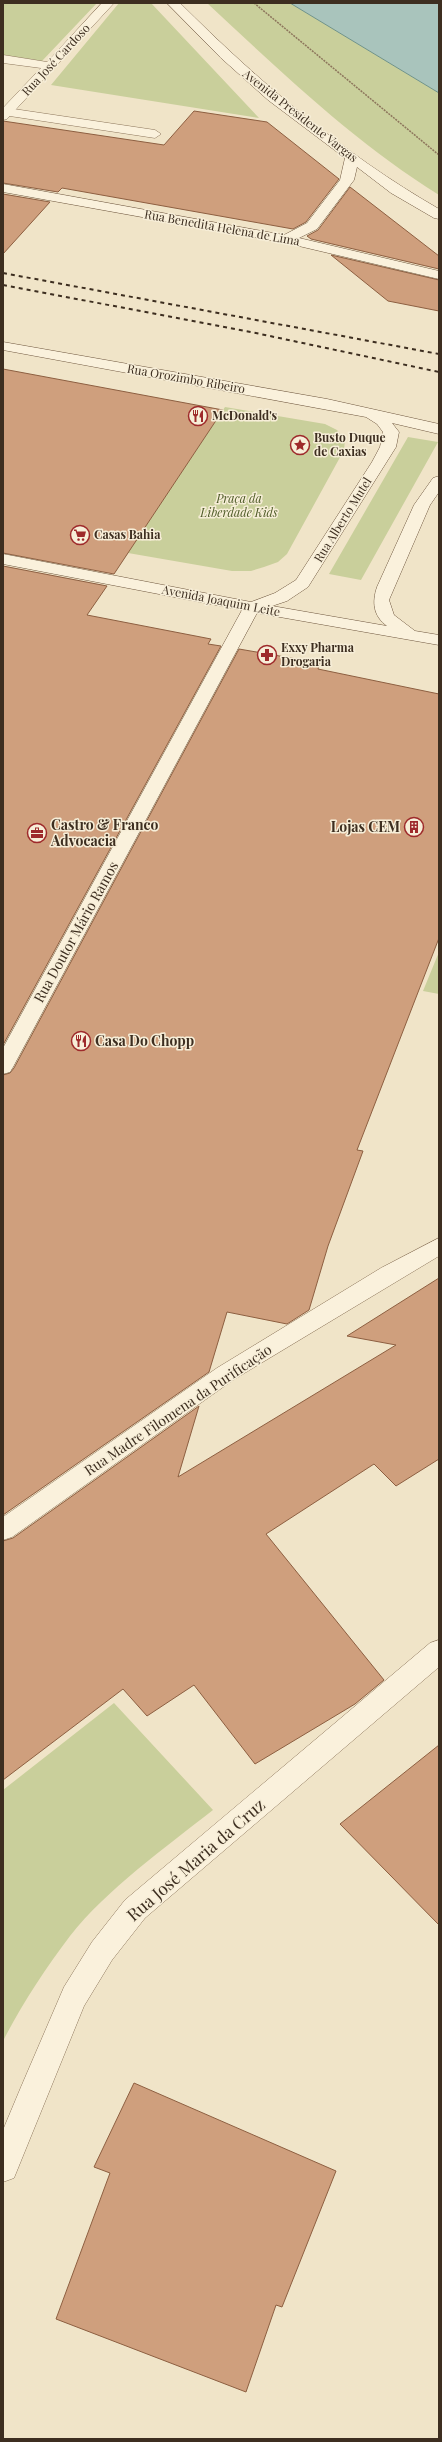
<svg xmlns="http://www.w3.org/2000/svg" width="442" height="2442" viewBox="0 0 442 2442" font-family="'Playfair Display',serif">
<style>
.green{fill:#c9cf9b}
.water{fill:#a9c4bc;stroke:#6f938a}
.building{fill:#cf9f7d;stroke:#8d5f41}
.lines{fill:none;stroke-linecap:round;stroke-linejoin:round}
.lane-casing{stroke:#8d765c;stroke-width:1}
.street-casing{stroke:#8d765c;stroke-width:1}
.secondary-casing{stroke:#6f573f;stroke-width:1}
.path{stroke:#8d765c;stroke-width:1.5;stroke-dasharray:2 1;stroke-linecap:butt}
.lane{fill:#faf1dc;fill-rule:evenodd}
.street{fill:#faf1dc;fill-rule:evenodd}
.secondary{fill:#faf1dc;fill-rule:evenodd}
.rail{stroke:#3d2e20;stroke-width:2;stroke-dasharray:4 4;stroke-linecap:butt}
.labels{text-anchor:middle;stroke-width:3;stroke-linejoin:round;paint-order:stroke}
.far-street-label{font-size:12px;fill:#3d2e20;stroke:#f7eed8}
.far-poi-label{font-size:12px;font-weight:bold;fill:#3d2e20;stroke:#f7eed8;text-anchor:start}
.far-park-label{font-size:12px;font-style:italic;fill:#4d5a26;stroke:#f7eed8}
.poi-label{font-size:14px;font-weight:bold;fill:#3d2e20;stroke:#f7eed8;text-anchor:start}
.street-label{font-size:14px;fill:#3d2e20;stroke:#f7eed8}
.near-street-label{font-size:17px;fill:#3d2e20;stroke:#f7eed8}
</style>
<rect width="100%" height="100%" fill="#f0e4c8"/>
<!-- green -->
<path class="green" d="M3,3h94l-55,58 -39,-6z
M119,3h32l108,115 -208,-33z
M207,3h83l149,90v102c-85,-53 -159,-124 -232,-192z
M225,407l100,17 12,6 8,10 -1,10 -57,104 -9,8 -14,5 -13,4h-19l-104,-18z
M408,437l30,5 -77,138 -32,-6z
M439,952v42l-16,-3z
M114,1703l99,107c-47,37 -106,79 -143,126 -25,33 -48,68 -67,105v-251z"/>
<!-- water -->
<path class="water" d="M290,3h149v90z"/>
<!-- building -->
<path class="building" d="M194,111l73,11 72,57 -33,43 -13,7 -231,-41 -4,4 -55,-9v-62l161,24z
M350,187l89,69v13l-128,-30 -4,-3 11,-6z
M3,194l47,8 -47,52z
M331,255l108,25v31l-51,-10z
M3,369l220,41 -109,164 -111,-21z
M3,566l104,20 -20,29 124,24 -3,5 13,2 -218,399z
M239,649l81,14 -2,6 121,25v244l-82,212 6,1 -35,95 -19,64 -22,14 -60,-12 -18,60 -206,143v-440l7,-2 4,-5z
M439,1278v181l-43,27 -22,-22 -108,70 118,146 -29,24 -100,60 -61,-79 -47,31 -24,-27 -120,91v-239l10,-3 186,-132 -21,71 218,-132 -49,-9z
M439,1745v180l-99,-101z
M134,2083l202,88 -54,136 -6,-2 -30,87 -190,-73 54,-146 -16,-6z"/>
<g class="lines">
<!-- lane casing -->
<g class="lane-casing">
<path id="lane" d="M7,108l148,22 6,4 -6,4 -152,-23v-6z"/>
</g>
<!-- street casing -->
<g class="street-casing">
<path id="street" d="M102,3h12l-107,116 -4,1v-12l38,-40 -38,-5v-8l44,7z
M439,1238v18l-206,124 -221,157 -9,3v-23l214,-149 164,-100z
M439,1640v27l-294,251 -33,42 -28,46 -70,172 -11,4v-52l18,-43 43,-100 28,-45 33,-42 305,-257z"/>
</g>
<!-- secondary casing -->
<g class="secondary-casing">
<path id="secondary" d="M167,3h13c78,78 163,151 259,206v10l-5,-1 -43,-25 -34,-26 -3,13 -37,49 -18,9 140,33v8l-153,-36 -283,-51v-8l281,51 23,-12 33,-43 5,-22 -77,-58 -47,-42z
M3,342l324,57 112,25v10l-47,-11 7,9 -3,15 -88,140 -21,14 -15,5 115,20c-14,-10 -15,-24 -10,-39l37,-82 19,-27 6,-2v16l-9,13 -41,95 5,15 21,16 24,4v10l-182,-32 -244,454 -3,5 -7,2v-26l239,-438 -239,-46v-10l248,48 24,-9 21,-13 76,-118 8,-15 3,-15 -6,-8 -11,-7 -363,-67z"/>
</g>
<!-- path -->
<path class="path" d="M254,3l185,152"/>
<!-- lane -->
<use href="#lane" class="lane"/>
<!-- street -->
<use href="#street" class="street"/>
<!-- secondary -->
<use href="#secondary" class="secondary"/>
<!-- rail -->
<path class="rail" d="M3,273l436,81
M3,285l248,47 188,40"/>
</g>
<!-- icons -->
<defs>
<g id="restaurant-ring" transform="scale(1)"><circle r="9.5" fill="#f7eed8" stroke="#9e2a2b" stroke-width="1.5"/><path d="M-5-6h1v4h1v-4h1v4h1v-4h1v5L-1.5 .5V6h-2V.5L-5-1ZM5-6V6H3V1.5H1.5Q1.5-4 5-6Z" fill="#9e2a2b"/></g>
<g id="sight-ring" transform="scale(1)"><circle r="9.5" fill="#f7eed8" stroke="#9e2a2b" stroke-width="1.5"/><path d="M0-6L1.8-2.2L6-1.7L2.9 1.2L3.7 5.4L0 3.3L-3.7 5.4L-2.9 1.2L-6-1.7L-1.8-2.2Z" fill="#9e2a2b"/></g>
<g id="supermarket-ring" transform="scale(1)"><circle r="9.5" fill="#f7eed8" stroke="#9e2a2b" stroke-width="1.5"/><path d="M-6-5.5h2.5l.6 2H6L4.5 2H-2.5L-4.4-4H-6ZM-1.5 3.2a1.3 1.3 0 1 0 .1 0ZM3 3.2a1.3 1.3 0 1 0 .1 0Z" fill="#9e2a2b"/></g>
<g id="pharmacy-ring" transform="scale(1)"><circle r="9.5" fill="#f7eed8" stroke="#9e2a2b" stroke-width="1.5"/><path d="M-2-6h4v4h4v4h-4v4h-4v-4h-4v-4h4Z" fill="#9e2a2b"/></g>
<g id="building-ring" transform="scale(1)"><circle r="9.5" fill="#f7eed8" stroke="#9e2a2b" stroke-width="1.5"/><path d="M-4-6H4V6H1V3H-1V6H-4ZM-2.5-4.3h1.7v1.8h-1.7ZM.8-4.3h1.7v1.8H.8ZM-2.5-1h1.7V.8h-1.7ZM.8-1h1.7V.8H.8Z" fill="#9e2a2b"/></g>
<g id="office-ring" transform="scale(1)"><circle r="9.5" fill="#f7eed8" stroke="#9e2a2b" stroke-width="1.5"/><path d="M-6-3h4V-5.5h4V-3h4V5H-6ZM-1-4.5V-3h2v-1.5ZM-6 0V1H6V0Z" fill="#9e2a2b"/></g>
</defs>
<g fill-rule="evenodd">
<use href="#restaurant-ring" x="198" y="416"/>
<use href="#sight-ring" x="300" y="445"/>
<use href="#supermarket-ring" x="80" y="535"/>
<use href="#pharmacy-ring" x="267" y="655"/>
<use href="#building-ring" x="414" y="827"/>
<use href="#office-ring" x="37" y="833"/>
<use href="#restaurant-ring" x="81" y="1041"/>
</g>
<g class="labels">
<!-- far-street labels -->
<g class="far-street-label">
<text transform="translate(56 60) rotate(-47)" y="4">Rua José Cardoso</text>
<text transform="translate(300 116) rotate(38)" y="4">Avenida Presidente Vargas</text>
<text transform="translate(222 228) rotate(10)" y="4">Rua Benedita Helena de Lima</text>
<text transform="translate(186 379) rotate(10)" y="4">Rua Orozimbo Ribeiro</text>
<text transform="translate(343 520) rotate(-58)" y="4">Rua Alberto Mutel</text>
<text transform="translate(221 601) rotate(11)" y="4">Avenida Joaquim Leite</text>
</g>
<!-- far-poi labels -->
<g class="far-poi-label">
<text x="212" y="420">McDonald's</text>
<text x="314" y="442">Busto Duque<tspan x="314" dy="14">de Caxias</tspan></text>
<text x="94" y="539">Casas Bahia</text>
<text x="281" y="652">Exxy Pharma<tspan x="281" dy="14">Drogaria</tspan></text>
</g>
<!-- far-park labels -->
<g class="far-park-label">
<text x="239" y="503">Praça da<tspan x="239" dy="14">Liberdade Kids</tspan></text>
</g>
<!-- poi labels -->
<g class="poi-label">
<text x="51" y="830">Castro &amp; Franco<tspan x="51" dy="16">Advocacia</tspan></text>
<text x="400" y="832" text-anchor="end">Lojas CEM</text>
<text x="95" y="1046">Casa Do Chopp</text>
</g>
<!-- street labels -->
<g class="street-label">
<text transform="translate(76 932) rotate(-61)" y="5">Rua Doutor Mário Ramos</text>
<text transform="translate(178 1410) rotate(-34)" y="5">Rua Madre Filomena da Purificação</text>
</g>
<!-- near-street labels -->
<g class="near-street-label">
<text transform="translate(196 1860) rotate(-41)" y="6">Rua José Maria da Cruz</text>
</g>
</g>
<!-- border -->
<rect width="442" height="2442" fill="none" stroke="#3d2e20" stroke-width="8"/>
</svg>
